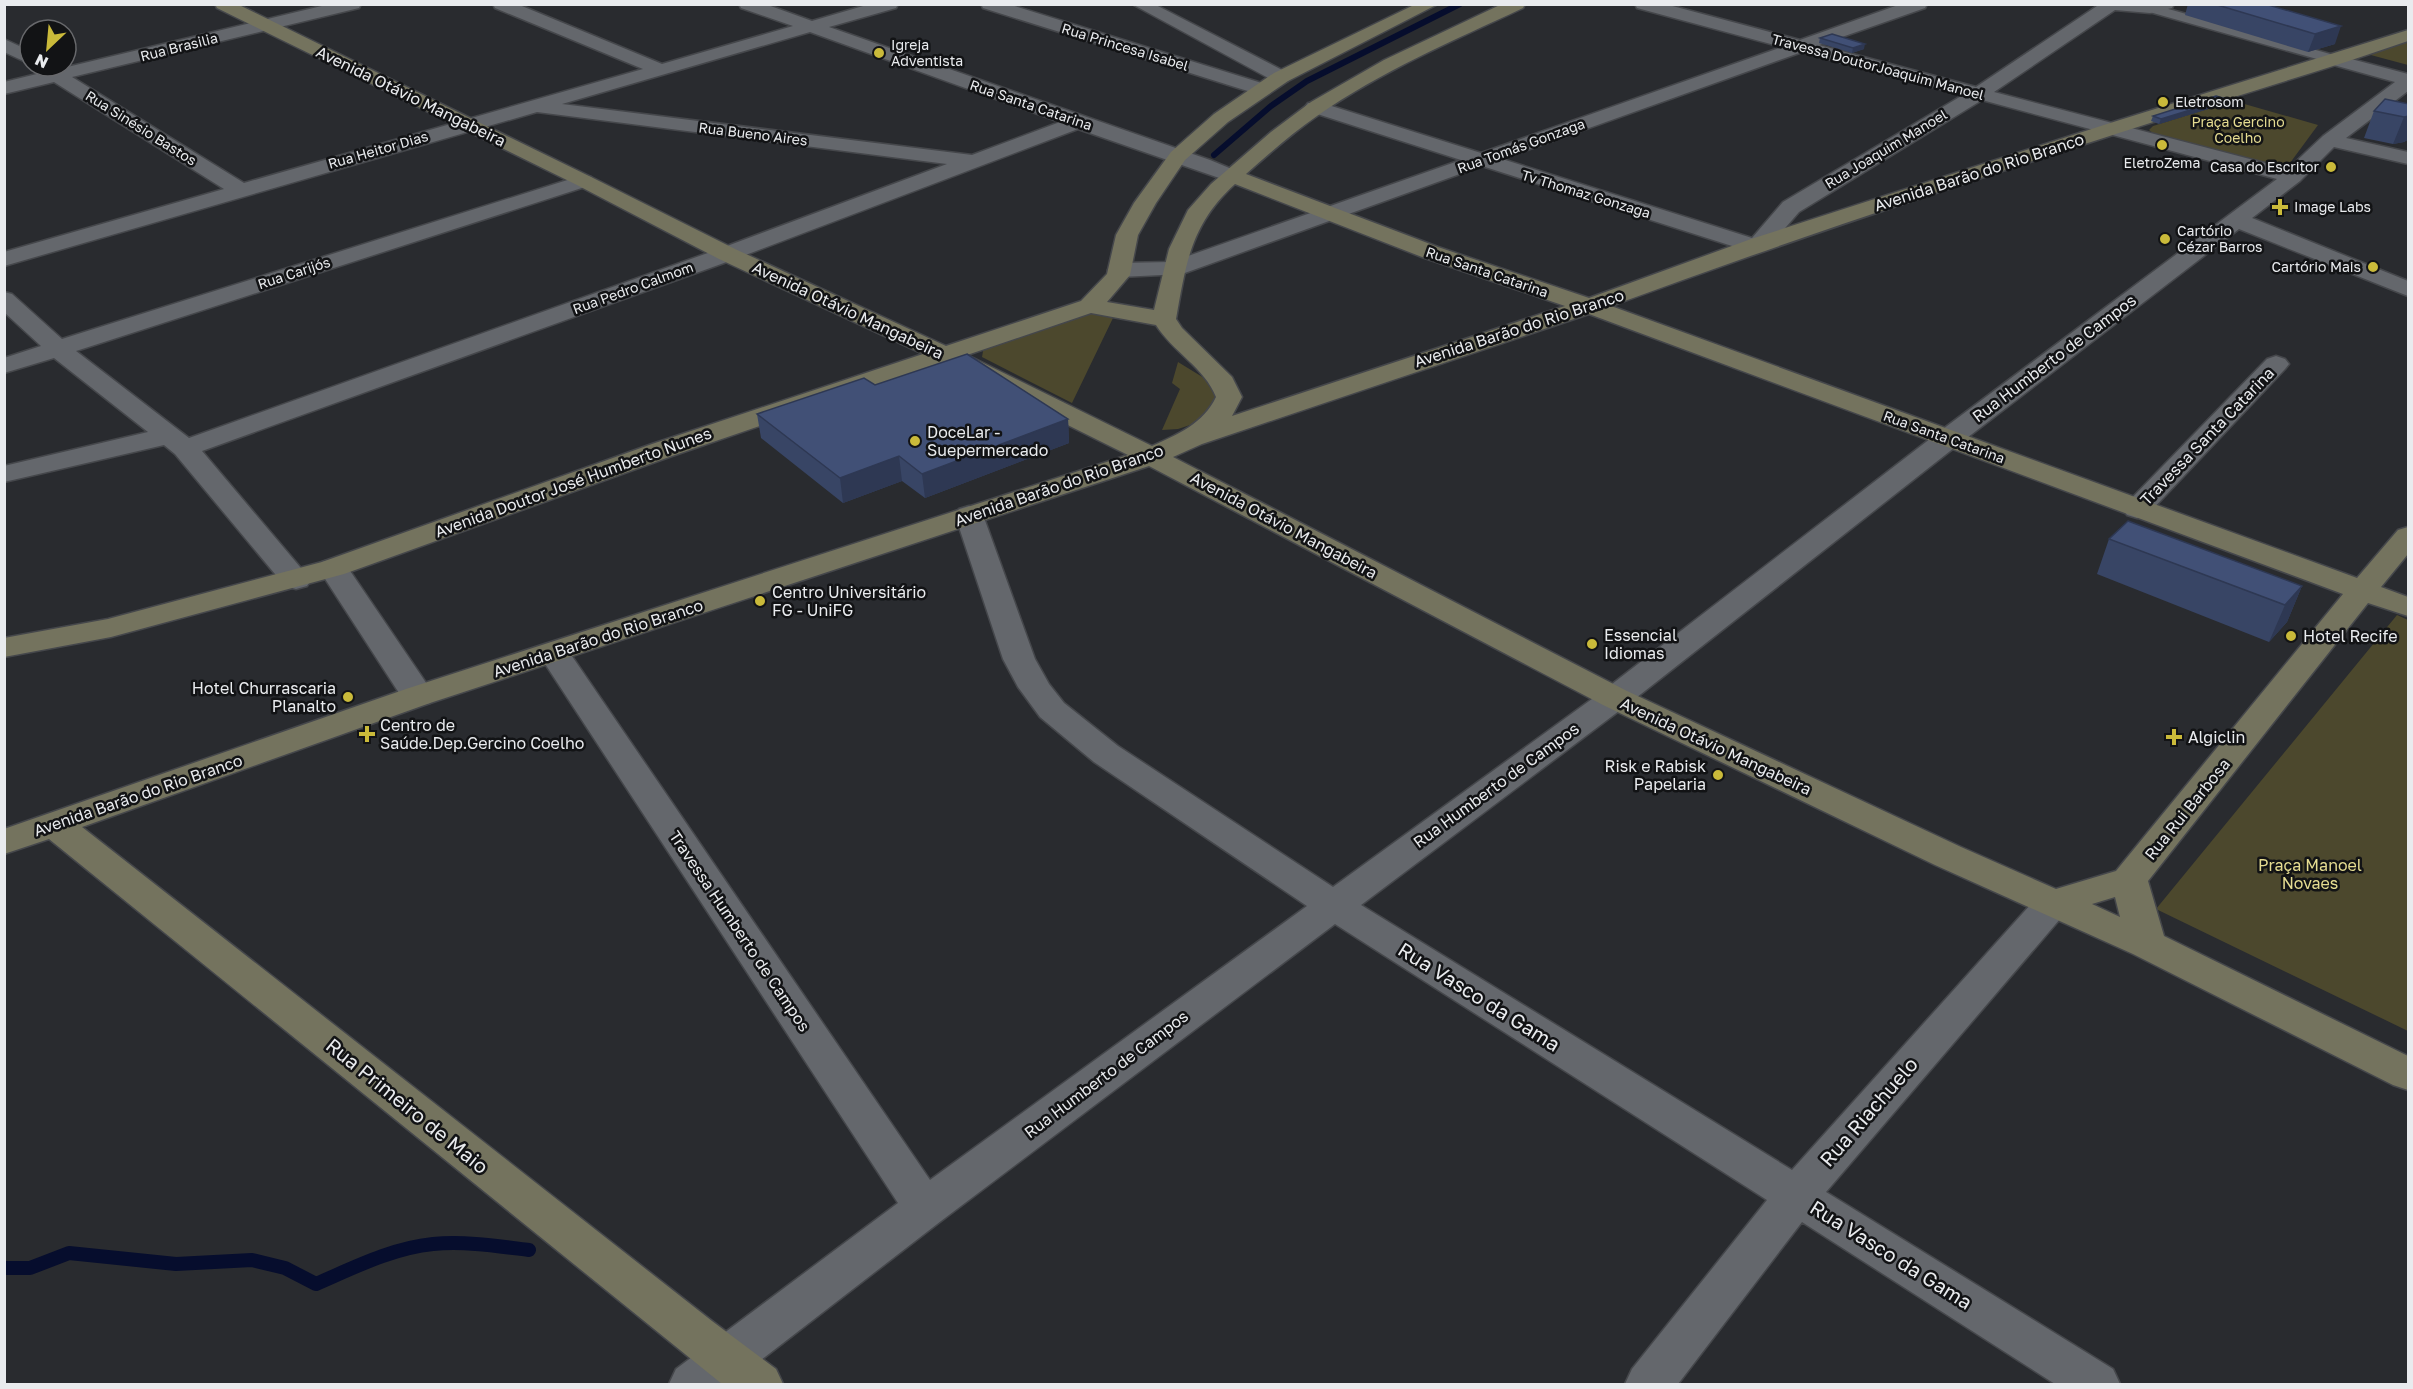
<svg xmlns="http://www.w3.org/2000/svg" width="2413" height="1389" viewBox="0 0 2413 1389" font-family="'Golos Text',sans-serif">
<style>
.green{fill:#4c482d}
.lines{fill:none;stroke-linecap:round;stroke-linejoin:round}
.stream-far1{stroke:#060d2d;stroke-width:6}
.stream{stroke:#060d2d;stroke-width:14}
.pedestrian-casing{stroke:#45474b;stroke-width:3}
.minor-casing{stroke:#45474b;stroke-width:3}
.secondary-casing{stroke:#45474b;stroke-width:3}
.pedestrian{fill:#64676c;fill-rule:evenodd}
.minor{fill:#64676c;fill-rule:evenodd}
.secondary{fill:#74735e;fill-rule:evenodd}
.wall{fill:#384565}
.shaded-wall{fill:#2e3853}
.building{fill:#415076;stroke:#2e3853;stroke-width:1.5}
.poi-dot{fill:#caba3a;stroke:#121315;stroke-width:2}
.labels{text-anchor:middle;stroke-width:5;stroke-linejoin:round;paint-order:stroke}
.far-poi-label{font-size:14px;fill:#e9ebee;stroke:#121315;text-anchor:start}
.far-street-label{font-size:14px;fill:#e9ebee;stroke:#121315}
.far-park-label{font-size:14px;fill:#e5dc91;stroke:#121315}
.street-label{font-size:16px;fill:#e9ebee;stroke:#121315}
.poi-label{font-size:16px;fill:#e9ebee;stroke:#121315;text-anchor:start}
.park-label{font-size:16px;fill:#e5dc91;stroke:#121315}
.near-street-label{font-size:20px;fill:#e9ebee;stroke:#121315}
</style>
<rect width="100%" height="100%" fill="#292b2f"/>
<!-- green -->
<path class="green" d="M2408,39v26l-41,-11z
M2234,101l84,24 -28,38 -24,1 -112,-30 -5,-4 4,-4z
M1087,312l26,6 -41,85 -90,-46 2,-11z
M1178,362l44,27 -17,31 -27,9 -16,1 18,-41 -8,-6z
M2397,615l11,5v411l-252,-122z"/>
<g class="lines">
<!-- stream-far1 -->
<path class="stream-far1" d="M1214,155l57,-49 36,-25 153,-77"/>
<!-- stream -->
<path class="stream" d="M4,1268h26l39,-15 107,11 76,-4 33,8 31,16c37,-16 76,-36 117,-40 32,-3 64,2 96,6"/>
<!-- pedestrian casing -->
<g class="pedestrian-casing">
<path id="pedestrian" d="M2146,5h8l187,52 2,3 -7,4 -5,-1 -185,-52 -2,-3z"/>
</g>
<!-- minor casing -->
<g class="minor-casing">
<path id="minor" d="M330,4h31l-2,4 -287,69 172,106 399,-114 -148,-61 -2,-4h24l145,60 131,-38 -52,-18 -2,-4h26l47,17 58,-17h28l-2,4 -67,19 381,133 29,12 3,4 -3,4 -7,2 -7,-2 -147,-51 -343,130 -533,192 109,129 -4,6 -11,3 -11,-3 -110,-132 -11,-9 -160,37v-16l144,-34 -94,-74 -50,15v-15l37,-12 -37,-34v-20l8,2 50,45 515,-162 7,-2 7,2 4,4 -4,4 -515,166 113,87 530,-189 228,-85 -410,-52 -533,154v-14l220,-63 -170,-107 -50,12v-12l37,-9 -2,-3 3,-4h12l5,3zM810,32l250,90 -88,33 -410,-51z
M981,4h27l260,81 2,4 -2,4h-14l-271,-85z
M1132,4h22l134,69 2,4 -2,4h-14z
M1635,4h30l135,36 101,-36h26l-2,4 -106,37 157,42 124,-83h74l-2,4 -22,5 -35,-3 -121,82 294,77 35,-33 72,-54 -65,-18 -3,-4 3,-4 6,-1 72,19v17l-62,47 62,14v12l-74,-17 -34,34 -48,37 156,63v15l-169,-67 -280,215 -332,261 -266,200 431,265 248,-276 13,-4 13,4 6,9 -6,9 -240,280 287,177 7,15h-65l-253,-162 -124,162h-53l7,-15 135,-169 -432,-276 -394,297 -211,163h-61l7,-15 222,-166 -360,-550 5,-7 11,-3 11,3 365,534 377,-274 -213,-144 -54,-45 -22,-30 -15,-28 -48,-144 4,-6 10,-3 10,3 4,6 52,144 14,25 15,19 54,43 215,141 270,-196 336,-259 338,-253 -295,-79 -183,112 -32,37 -13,4 -272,-87 -300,108 -62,3 -8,-2 -4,-5 4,-5 8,-2 51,-1 290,-102 -153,-49 -3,-4 3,-4h14l159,50 301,-106 -145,-39zM1802,52l161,43 -180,107 -31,36 -250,-79z
M4,39l26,12v13l-26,-12z
M2276,356l9,3 4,5 -4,5 -138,146 -10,3 -10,-3 -4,-6 4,-6 140,-144z
M333,559l11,3 91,134 -5,7 -12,3 -12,-3 -5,-7 -83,-128 4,-6z"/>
</g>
<!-- secondary casing -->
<g class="secondary-casing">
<path id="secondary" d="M215,4h22l354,173 144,72 211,97 135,-45 26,-27 9,-39 18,-32 37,-51 43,-38 60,-41 142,-69h22l-150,77 -60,41 -43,38 -29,43 -18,32 -8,40 -23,27 47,8 15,-61 19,-39 23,-26 60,-52 40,-30 73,-42 118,-56h23l-2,4c-70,33 -142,63 -206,108 -25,17 -48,38 -71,58l192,73 151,51 162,-59 356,-115 301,-94v11c-95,33 -193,61 -289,92 -170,55 -340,111 -508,173l746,272 41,-48 10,-3v27l-27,33 27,10v19l-40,-13 -220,278 16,55 244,120v34l-15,-5 -260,-131 -198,-89 -332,-160 -454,-239 -719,237 -348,124 630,494 64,48 7,15h-61l-673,-545 -45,15v-25l402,-140 722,-234 -185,-92 -271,93 -328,118 -233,63 -107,20v-19l104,-19 214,-57 330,-118 271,-90 -204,-95 -142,-74 -360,-177zM1235,184l187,73 143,49 -333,110 10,-19 -10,-20 -50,-49 -6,-9c10,-56 15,-95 59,-135zM1091,313l65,12c16,26 49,43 60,72 -12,26 -39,38 -64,49l-185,-91zM1589,314l754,280 -227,277 -60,18 -95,-42 -334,-156 -454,-234 29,-13zM2115,897l5,20 -28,-13z"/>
</g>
<!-- pedestrian -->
<use href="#pedestrian" class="pedestrian"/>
<!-- minor -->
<use href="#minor" class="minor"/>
<!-- secondary -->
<use href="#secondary" class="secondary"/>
</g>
<!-- wall -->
<path class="wall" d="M2188,4h77l70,40 -27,8 -123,-37z
M1820,38l44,11 -12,4 -33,-10z
M2226,99l-2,5 -65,20 -8,-3 2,-5z
M2409,104v35l-5,3 -11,2 -29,-6 10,-27z
M875,385l193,34 1,24 -144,55 -23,-17 -59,22 -82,-65 -4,-24z
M2109,539l193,47 -15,36 -18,20 -172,-68z"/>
<!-- shaded-wall -->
<path class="shaded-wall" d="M2341,26l-6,18 -27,8 7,-18z
M1865,44l-1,5 -12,4 1,-5z
M2226,99l-2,5 -65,20 2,-5z
M2409,116v23l-5,3 -11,2 11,-27z
M1068,419l1,24 -144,55 -3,-24z
M899,456l3,25 -59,22 -3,-25z
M2302,586l-15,36 -18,20 16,-37z"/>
<!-- building -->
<path class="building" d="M2214,4h51l76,22 -26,8z
M1832,34l33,10 -12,4 -33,-10z
M2216,96l10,3 -65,20 -8,-3z
M2385,99l24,5v12l-5,1 -30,-6z
M967,354l101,65 -146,55 -23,-18 -59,22 -83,-64 107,-36 11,7z
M2128,521l174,65 -17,19 -176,-66z"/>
<!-- markers -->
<g class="poi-dot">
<circle cx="879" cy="53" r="6"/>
<circle cx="2163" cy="102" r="6"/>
<circle cx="2162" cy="145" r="6"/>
<circle cx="2331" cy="167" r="6"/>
<path d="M2277 198h6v6h6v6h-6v6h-6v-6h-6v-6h6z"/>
<circle cx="2165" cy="239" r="6"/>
<circle cx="2373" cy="267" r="6"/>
<circle cx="915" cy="441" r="6"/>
<circle cx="760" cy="601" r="6"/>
<circle cx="2291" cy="636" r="6"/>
<circle cx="1592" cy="644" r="6"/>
<circle cx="348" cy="697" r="6"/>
<path d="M364 725h6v6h6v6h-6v6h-6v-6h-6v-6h6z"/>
<path d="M2171 728h6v6h6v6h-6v6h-6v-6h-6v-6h6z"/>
<circle cx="1718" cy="775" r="6"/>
</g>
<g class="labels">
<!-- far-poi labels -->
<g class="far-poi-label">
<text x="891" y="50">Igreja<tspan x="891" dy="16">Adventista</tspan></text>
<text x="2175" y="107">Eletrosom</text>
<text x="2162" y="168" text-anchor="middle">EletroZema</text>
<text x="2319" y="172" text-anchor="end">Casa do Escritor</text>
<text x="2294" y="212">Image Labs</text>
<text x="2177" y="236">Cartório<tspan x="2177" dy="16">Cézar Barros</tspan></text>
<text x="2361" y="272" text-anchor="end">Cartório Mais</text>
</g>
<!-- far-street labels -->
<g class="far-street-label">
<text transform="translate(179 47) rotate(-14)" y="5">Rua Brasilia</text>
<text transform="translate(1125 47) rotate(17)" y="5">Rua Princesa Isabel</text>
<text transform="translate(1878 67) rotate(15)" y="5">Travessa DoutorJoaquim Manoel</text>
<text transform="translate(1031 105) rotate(19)" y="5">Rua Santa Catarina</text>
<text transform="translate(141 128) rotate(32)" y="5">Rua Sinésio Bastos</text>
<text transform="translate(753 134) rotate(7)" y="5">Rua Bueno Aires</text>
<text transform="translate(1521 146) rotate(-20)" y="5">Rua Tomás Gonzaga</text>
<text transform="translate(1886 149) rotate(-31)" y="5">Rua Joaquim Manoel</text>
<text transform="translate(378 150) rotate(-16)" y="5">Rua Heitor Dias</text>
<text transform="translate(1586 194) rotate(17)" y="5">Tv Thomaz Gonzaga</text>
<text transform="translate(1487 272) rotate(19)" y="5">Rua Santa Catarina</text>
<text transform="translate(294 273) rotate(-18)" y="5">Rua Carijós</text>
<text transform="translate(633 288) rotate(-20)" y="5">Rua Pedro Calmom</text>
<text transform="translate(1944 437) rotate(20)" y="5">Rua Santa Catarina</text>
</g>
<!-- far-park labels -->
<g class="far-park-label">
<text x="2238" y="127">Praça Gercino<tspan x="2238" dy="16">Coelho</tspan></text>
</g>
<!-- street labels -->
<g class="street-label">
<text transform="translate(411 96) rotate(26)" y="6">Avenida Otávio Mangabeira</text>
<text transform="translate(1979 172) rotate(-18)" y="6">Avenida Barão do Rio Branco</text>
<text transform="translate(848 310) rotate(25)" y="6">Avenida Otávio Mangabeira</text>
<text transform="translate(1519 328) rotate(-18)" y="6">Avenida Barão do Rio Branco</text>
<text transform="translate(2054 358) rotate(-37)" y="6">Rua Humberto de Campos</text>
<text transform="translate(2207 436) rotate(-46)" y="6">Travessa Santa Catarina</text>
<text transform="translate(573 482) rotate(-20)" y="6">Avenida Doutor José Humberto Nunes</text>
<text transform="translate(1059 485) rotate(-19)" y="6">Avenida Barão do Rio Branco</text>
<text transform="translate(1284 525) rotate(28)" y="6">Avenida Otávio Mangabeira</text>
<text transform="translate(598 638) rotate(-18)" y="6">Avenida Barão do Rio Branco</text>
<text transform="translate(1716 746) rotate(25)" y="6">Avenida Otávio Mangabeira</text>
<text transform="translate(1496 785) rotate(-36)" y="6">Rua Humberto de Campos</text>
<text transform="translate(138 795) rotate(-19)" y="6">Avenida Barão do Rio Branco</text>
<text transform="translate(2187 809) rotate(-51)" y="6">Rua Rui Barbosa</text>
<text transform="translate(740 931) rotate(56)" y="6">Travessa Humberto de Campos</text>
<text transform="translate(1106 1074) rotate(-37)" y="6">Rua Humberto de Campos</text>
</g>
<!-- poi labels -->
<g class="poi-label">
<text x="927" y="438">DoceLar -<tspan x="927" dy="18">Suepermercado</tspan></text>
<text x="772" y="598">Centro Universitário<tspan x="772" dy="18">FG - UniFG</tspan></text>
<text x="1604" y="641">Essencial<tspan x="1604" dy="18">Idiomas</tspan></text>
<text x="2303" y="642">Hotel Recife</text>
<text x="336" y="694" text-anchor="end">Hotel Churrascaria<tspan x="336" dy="18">Planalto</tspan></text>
<text x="380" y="731">Centro de<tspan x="380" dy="18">Saúde.Dep.Gercino Coelho</tspan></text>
<text x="2188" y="743">Algiclin</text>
<text x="1706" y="772" text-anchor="end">Risk e Rabisk<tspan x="1706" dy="18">Papelaria</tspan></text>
</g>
<!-- park labels -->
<g class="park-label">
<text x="2310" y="871">Praça Manoel<tspan x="2310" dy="18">Novaes</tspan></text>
</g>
<!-- near-street labels -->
<g class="near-street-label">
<text transform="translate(1479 997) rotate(32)" y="7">Rua Vasco da Gama</text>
<text transform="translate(407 1106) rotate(39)" y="7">Rua Primeiro de Maio</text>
<text transform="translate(1869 1112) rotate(-49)" y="7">Rua Riachuelo</text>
<text transform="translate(1891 1255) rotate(32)" y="7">Rua Vasco da Gama</text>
</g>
</g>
<!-- border -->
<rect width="2413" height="1389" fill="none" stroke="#e9ebee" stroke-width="12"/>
<!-- north arrow -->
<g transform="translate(48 48) rotate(206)"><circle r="28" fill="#121315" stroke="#68696c" stroke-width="1.5"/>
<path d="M0-4.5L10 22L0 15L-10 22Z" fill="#caba3a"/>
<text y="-9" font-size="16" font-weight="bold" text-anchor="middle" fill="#e9ebee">N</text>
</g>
</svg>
